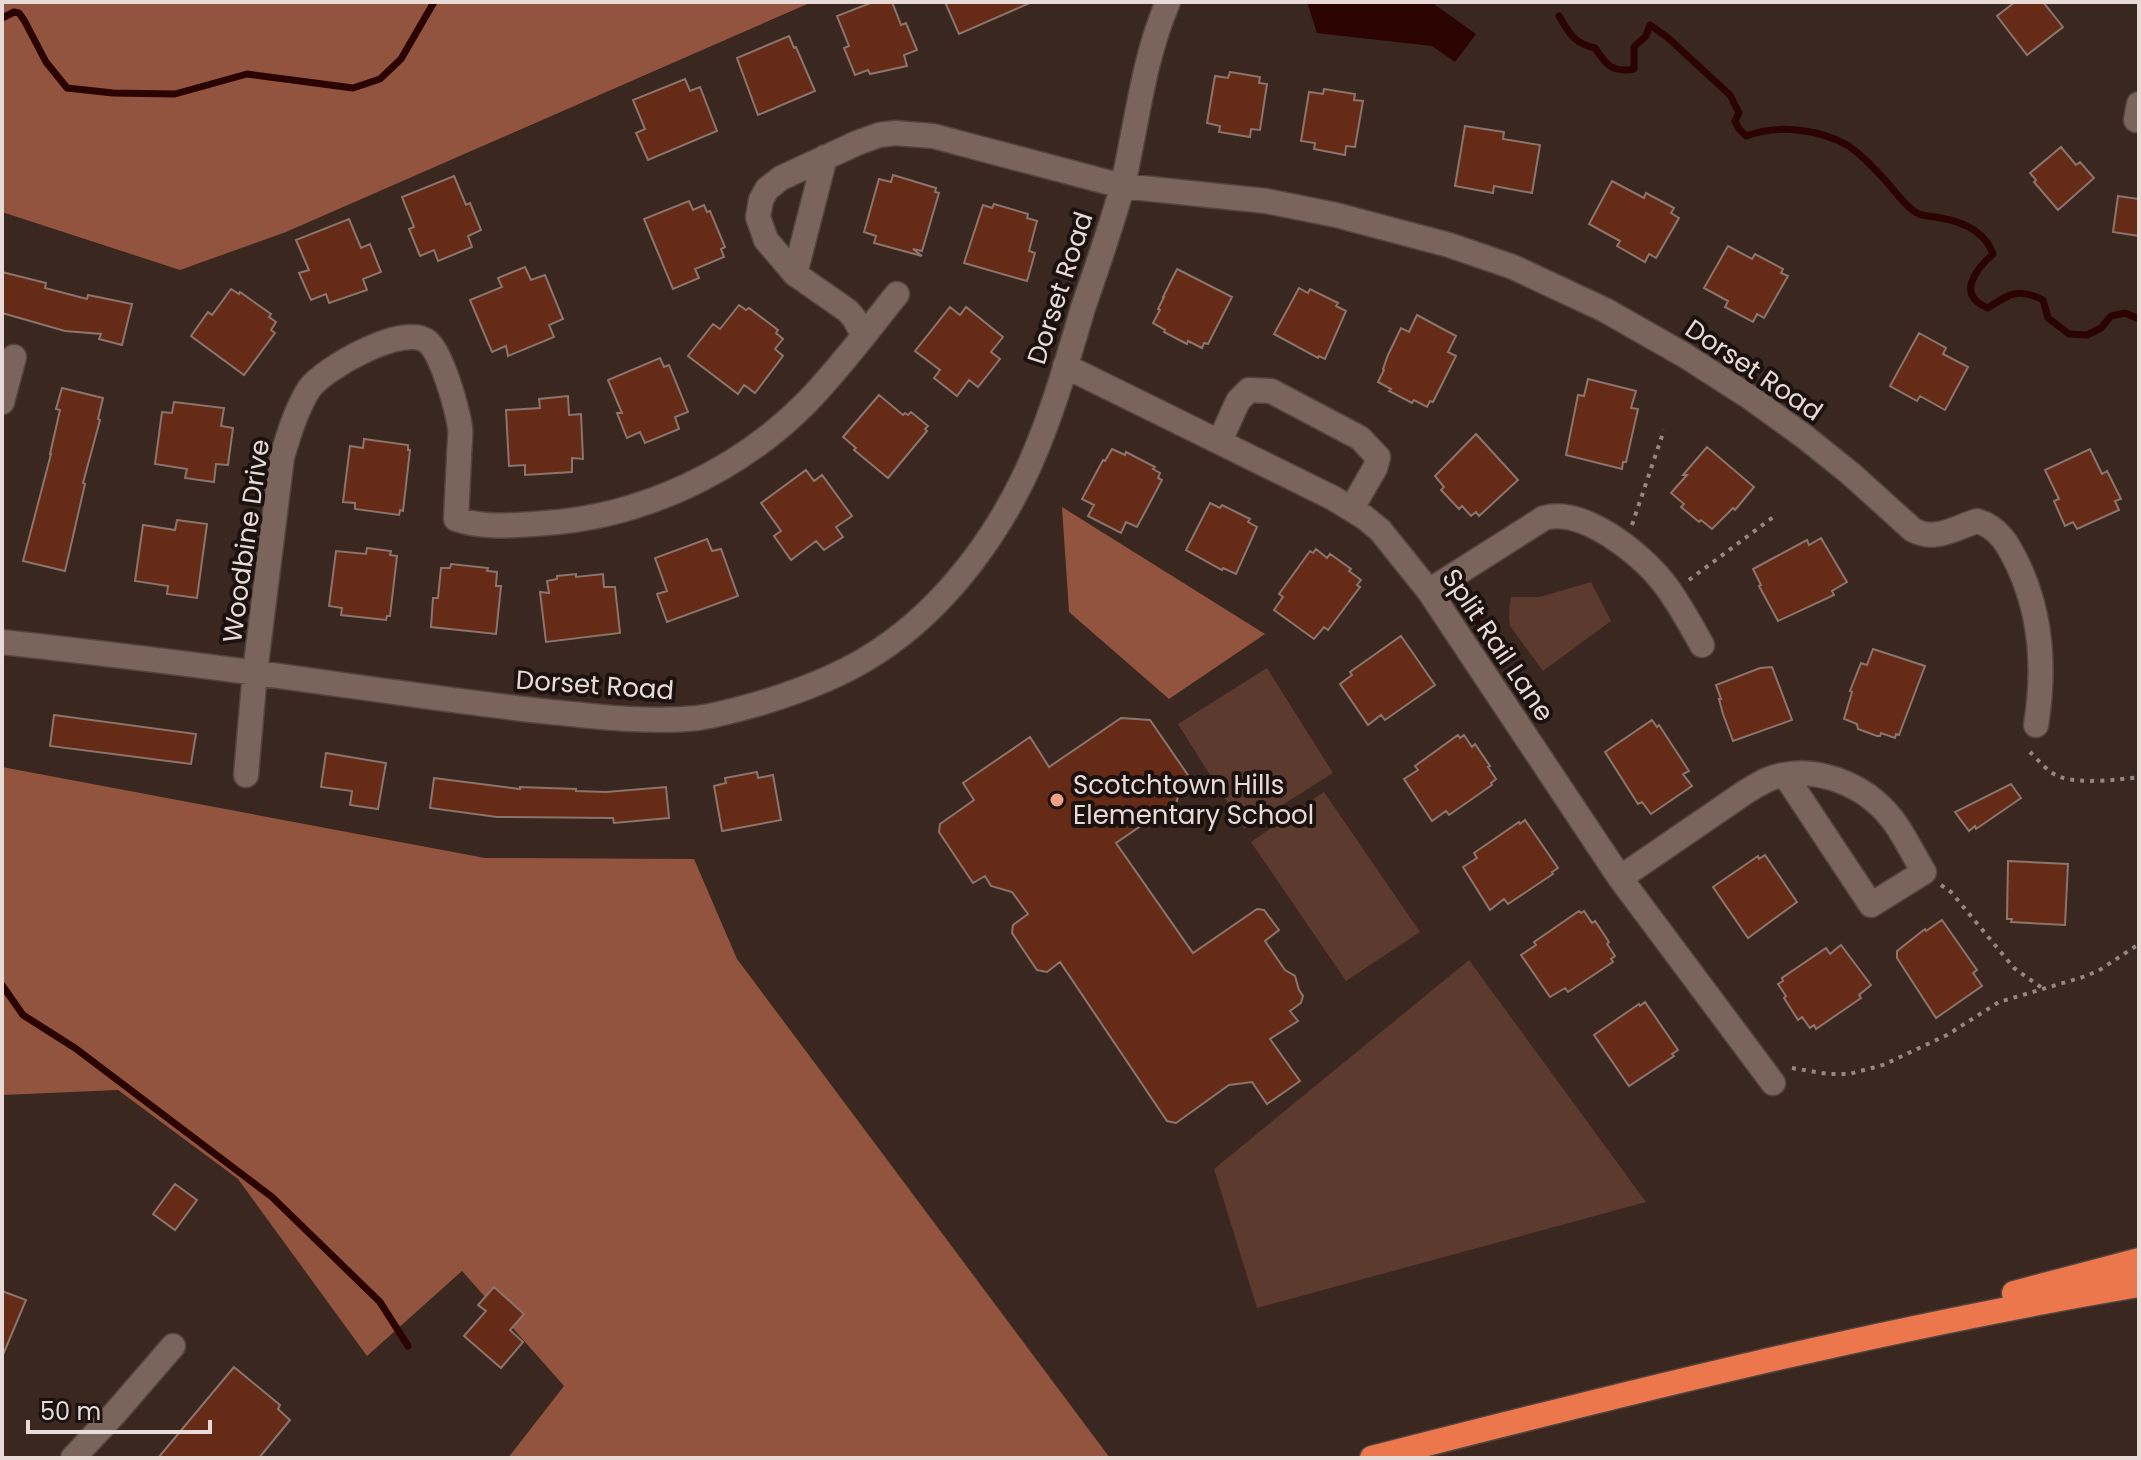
<svg xmlns="http://www.w3.org/2000/svg" width="2141" height="1460" viewBox="0 0 2141 1460" font-family="Poppins,sans-serif">
<style>
.green{fill:#5d3a2e}
.forest{fill:#92543e}
.water{fill:#2b0300}
.lines{fill:none;stroke-linecap:round;stroke-linejoin:round}
.stream{stroke:#2b0300;stroke-width:7}
.building{fill:#652b16;stroke:#8b746c;stroke-width:2}
.minor-casing{stroke:#54443f;stroke-width:27}
.highway-casing{stroke:#54443f;stroke-width:27}
.path{stroke:#968681;stroke-width:4;stroke-dasharray:4 6;stroke-linecap:butt}
.minor{stroke:#7a645c;stroke-width:24}
.highway{stroke:#ec774d;stroke-width:24}
.poi-dot{fill:#f39f82;stroke:#1b120f;stroke-width:3}
.labels{text-anchor:middle;stroke-width:8;stroke-linejoin:round;paint-order:stroke}
.street-label{font-size:26px;fill:#e8dbd7;stroke:#1b120f}
.poi-label{font-size:26px;fill:#e8dbd7;stroke:#1b120f;text-anchor:start}
</style>
<rect width="100%" height="100%" fill="#3a2720"/>
<!-- green -->
<path class="green" d="M1591,582l20,39 -68,50 -33,-45 -1,-14 2,-15h29z
M1267,668l66,105 -89,56 -66,-105z
M1324,792l96,140 -74,49 -95,-139z
M1469,960l177,242 -389,106 -43,-139z"/>
<!-- forest -->
<path class="forest" d="M2,2h810l-526,230 -106,38 -178,-58z
M1062,507l203,127 -96,65 -100,-87z
M2,767l483,91 209,1 43,100 373,499h-602l56,-72 -102,-115 -95,85 -129,-177 -120,-89 -116,5z"/>
<!-- water -->
<path class="water" d="M1307,2h124l45,32 -21,28 -23,-16 -115,-13z"/>
<g class="lines">
<!-- stream -->
<path class="stream" d="M1559,16c11,19 15,27 36,32 11,17 18,25 39,21v-22l12,-11 4,-11 17,12 63,58 9,18 -4,8 4,8 7,7c31,-12 72,-7 101,9 13,8 26,22 36,33 10,10 22,29 34,35 7,4 16,3 24,5 22,4 44,13 52,36 -18,16 -37,41 -5,54 21,-14 30,-21 55,-8l5,18 21,16 18,1 14,-7 10,-12 14,-3 14,6
M2,18l12,-6 5,1 5,7 22,42 21,26 46,5 62,1 72,-20 106,14 27,-9 21,-20 33,-57
M1463,597l14,24
M2,985l21,30 52,33 197,149 108,105 28,44"/>
</g>
<!-- building -->
<path class="building" d="M873,2h19l9,23 5,-2 11,27 -13,5 3,11 -37,8 -2,-4 -13,5 -11,-27 5,-2 -12,-30z
M945,2h87l-73,32z
M2015,2h28l20,25 -36,28 -30,-39z
M789,36l5,12 2,-1 19,44 -57,24 -21,-57z
M1230,72l30,5 -1,6 8,1 -7,46 -9,-1 -1,8 -31,-5 1,-6 -13,-3 8,-47 13,2z
M685,79l5,12 10,-4 17,44 -69,29 -12,-27 9,-4 -12,-29z
M1324,89l31,5 -1,6 9,1 -8,46 -9,-1 -1,9 -31,-6 1,-6 -14,-2 8,-49 14,2z
M1465,126l39,6 -1,7 37,6 -8,48 -38,-7 -1,7 -38,-7z
M2061,147l15,18 4,-3 14,16 -36,32 -24,-28 2,-2 -6,-7z
M893,175l43,13 -1,4 4,1 -17,58 -9,-2 9,7 -48,-13 2,-7 -12,-4 15,-53 12,3z
M454,176l12,29 4,-2 11,27 -13,6 4,11 -34,14 -4,-11 -14,6 -11,-27 5,-2 -12,-30z
M1612,181l32,17 2,-5 28,15 -3,5 8,5 -23,40 -7,-4 -4,8 -28,-16 3,-5 -31,-17z
M2118,196l21,3v37l-26,-4z
M689,201l4,9 11,-5 3,7 3,-1 15,36 -4,2 3,8 -29,12 4,9 -26,11 -29,-70z
M994,204l34,10 -1,4 10,3 -8,30 6,2 -8,28 -63,-18 19,-58 9,3z
M349,219l12,29 9,-4 11,28 -18,7 4,11 -38,13 -3,-9 -15,6 -12,-27 10,-3 -13,-30z
M1728,246l24,13 3,-5 28,15 -2,4 7,3 -24,42 -7,-4 -4,8 -28,-15 3,-6 -24,-13z
M525,267l6,13 14,-5 18,44 -14,6 5,12 -46,19 -2,-10 -14,6 -22,-52 32,-13 -4,-9z
M1177,269l55,28 -24,47 -4,-1 -2,5 -14,-7 -1,3 -23,-12 1,-2 -12,-7 7,-13 -2,-1 6,-12h-1z
M2,272l44,11 -1,5 42,11 1,-4 44,9 -10,41 -23,-6 2,-5 -36,-3 -63,-18z
M1299,288l9,5 2,-4 28,14 -2,3 10,5 -21,48 -6,-3 -1,2 -44,-24z
M231,289l8,5 1,-2 31,22 -2,3 7,5 -5,8 4,3 -31,42 -53,-39 17,-24 4,3z
M739,305l7,5 3,-2 29,22 -2,3 7,6 -8,10 8,7 -28,37 -11,-8 -6,9 -50,-38 25,-32 7,5z
M950,307l10,8 6,-8 37,30 -12,15 9,7 -22,28 -9,-7 -12,16 -23,-18 6,-8 -25,-19z
M1417,315l39,21 -8,16 8,4 -23,46 -3,-1 -3,6 -13,-7 -2,3 -23,-12 2,-2 -13,-7 6,-12 -1,-1 5,-14 13,-27 8,4z
M1919,333l27,15 -3,6 25,13 -23,43 -25,-14 -3,5 -27,-15z
M660,358l4,9 5,-2 19,47 -13,5 4,12 -34,14 -5,-11 -13,6 -10,-25h5l-14,-33z
M1588,379l48,12 -5,17 7,1 -12,53h-3l-1,7 -56,-14 12,-60 6,1z
M62,388l41,10 -5,21 2,1 -17,63 2,1 -20,87 -42,-10 28,-107h-1l10,-44 -4,-1z
M879,395l24,20 2,-2 3,2 3,-3 17,14 -3,3 2,2 -39,47 -34,-28 2,-2 -13,-11z
M568,396l1,19 12,-1 2,45 -11,-1v14l-47,3v-10l-16,1 -3,-56 34,-2 -1,-9z
M174,402l50,6 -3,18 12,2 -5,37 -12,-1 -2,18 -29,-4 2,-9 -32,-5 7,-52 10,1z
M1476,434l42,46 -39,36 -3,-4 -5,4 -9,-10 -3,3 -18,-19 3,-3 -9,-11z
M364,439l44,6v5h2l-7,61 -3,-1 -1,5 -44,-6v-6l-12,-1 7,-56 13,2z
M1707,447l47,40 -19,23 -2,-2 -21,21 -11,-9 -2,2 -18,-15 3,-3 -13,-11 16,-18h-4z
M1112,449l13,6 1,-3 29,15 -2,2 7,4 -2,5 4,2 -25,47 -11,-5 -5,11 -33,-17 6,-11 -12,-6 21,-39 2,1z
M2090,449l12,25 5,-3 14,28 -6,2 4,9 -42,19 -4,-7 -8,4 -11,-25 5,-2 -14,-29z
M806,470l8,11 8,-6 30,41 -16,11 7,10 -19,13 -8,-9 -25,19 -17,-24 7,-5 -20,-28z
M1210,503l10,5 2,-3 28,14 -2,3 9,5 -21,47 -13,-6 -1,2 -36,-20z
M177,520l30,4 -10,74 -30,-4 1,-8 -33,-5 8,-56 32,5z
M1821,538l26,44 -15,9 2,4 -56,26 -19,-35 2,-1 -8,-16 54,-29 2,5z
M707,539l5,12 9,-2 17,47 -71,26 -10,-28 10,-3 -12,-33z
M367,548l24,3 -1,4 7,1 -7,60h-3l-1,4 -45,-5 1,-7 -13,-2 7,-55 30,3z
M1316,549l11,9 3,-4 21,15 -2,2 12,9 -4,5 3,2 -32,43 -4,-3 -10,12 -40,-29 9,-13 -4,-3 31,-43 3,2z
M451,564l37,4 -1,3 10,1 -1,14h5l-5,48 -65,-7 2,-29h5l3,-30h9z
M576,574v3l27,-3 1,13h11l5,46 -74,9 -6,-50 9,1 -2,-12 10,-2v-3z
M1401,636l34,49 -50,35 -4,-5 -13,10 -28,-41 12,-9 -2,-3z
M1873,649l52,17 -26,69 -3,-1 -1,4 -14,-5 -1,3h-3l-19,-7 -1,-5 -13,-5 8,-27 -2,-1 11,-28 6,2z
M1772,667l20,53 -59,21 -10,-27 -4,-15h2l-5,-14 44,-17z
M54,715l142,19 -5,30 -141,-18z
M1121,718l29,2 40,58 -10,6 -3,17 -61,42 77,110 64,-44 7,1 15,20 -14,11 20,29 10,6 4,14 4,6 -2,7 -11,8 8,10 -28,18 30,42 -33,23 -15,-22 -23,3 -53,38 -9,-2 -107,-159 -13,10 -10,-2 -25,-37 1,-8 15,-11 -16,-22 -21,-6 -6,-10 -12,7 -34,-51 1,-8 34,-24 -11,-17 67,-46 19,30z
M1652,720l5,7 2,-2 30,46 -6,3 9,12 -41,28 -9,-12 -4,2 -33,-52z
M1458,735l2,3 4,-3 8,12 3,-3 15,22 -2,1 8,12 -5,4 1,2 -43,30 -3,-4 -14,10 -28,-42 14,-9 -3,-4z
M326,753l60,10 -8,46 -28,-4 2,-14 -31,-4z
M757,772l1,6 15,-3 8,45 -59,11 -8,-45 12,-3 -1,-5z
M434,778l86,11v-2l56,2v2l30,1 60,-5 3,31 -55,5 -1,-5 -116,-1 -67,-9z
M2011,784l10,14 -45,31 -1,-3 -6,5 -14,-19z
M1525,820l33,48 -6,4 1,2 -45,30 -4,-5 -14,11 -27,-43 14,-9 -3,-5 45,-31 1,2z
M1765,855l32,47 -49,36 -35,-51 45,-31 1,3z
M2008,861l60,3 -3,61 -54,-3 1,-3h-5z
M1579,911l2,2 3,-2 8,12 3,-2 14,21 -2,2 8,12 -4,3 2,3 -45,30 -3,-4 -15,9 -29,-42 15,-10 -2,-3z
M1942,920l35,50 -4,3 9,13 -46,32 -39,-60v-7l28,-22 1,2z
M1841,945l30,40 -12,10 2,3 -45,31 -2,-4 -4,3 -8,-11 -4,3 -14,-22 2,-2 -8,-12 5,-3 -1,-3 44,-30 4,6z
M1645,1002l33,48 -6,4 2,2 -45,30 -35,-51 45,-31 1,2z
M175,1184l22,16 -22,30 -22,-16z
M494,1287l30,27 -14,16 13,12 -22,26 -37,-32 22,-25 -8,-6z
M2,1291l24,9 -24,57z
M234,1367l46,38 -2,4 12,11 -31,38h-101z"/>
<g class="lines">
<!-- minor casing -->
<g class="minor-casing">
<path id="minor" d="M2136,120l3,-16
M795,274l30,-117
M864,336l-10,-18 -6,-7 -53,-37 -29,-34 -8,-23 3,-17 6,-11 14,-11 76,-35 22,-8 16,-2 38,3 189,50 144,15 70,14 113,30 64,22 92,43 79,45 67,43 54,39 46,37 62,56c22,12 42,-2 64,-9 22,6 32,25 41,44 24,51 27,105 18,160
M1065,366l268,132 31,19 16,13 49,61 191,287 153,205
M2,402l12,-45
M1220,441l18,-40 11,-11 22,1 89,47 18,19 -3,11 -23,40
M1429,591l115,-73c39,-11 96,35 119,64 15,19 27,42 39,63
M2,642c116,13 232,27 348,44 67,9 134,19 201,26 49,5 98,11 147,6 21,-3 42,-9 63,-15 36,-11 72,-24 105,-44 69,-41 124,-111 158,-182 26,-54 42,-112 59,-169 14,-41 29,-83 40,-124 14,-61 20,-124 45,-182
M246,775l9,-103 27,-215c7,-23 14,-47 27,-68 15,-21 96,-67 119,-47 14,12 29,66 32,85 1,10 -1,21 -1,31 -1,20 -2,41 -3,61 28,10 62,6 91,4 96,-7 192,-52 260,-121 33,-34 61,-72 90,-108
M1620,878l127,-87c7,-4 15,-9 22,-12 43,-16 95,4 123,40 12,15 21,36 32,53l-53,33 -86,-130
M73,1458l43,-46 57,-66"/>
</g>
<!-- highway casing -->
<g class="highway-casing">
<path id="highway" d="M2014,1293l125,-33
M1372,1458c254,-65 508,-129 767,-173"/>
</g>
<!-- path -->
<path class="path" d="M1632,525l32,-95
M1689,580l87,-65
M2030,752c8,8 20,22 30,25 20,7 58,3 79,0
M1941,885l10,7 63,76 28,20
M1792,1068l36,6h21l34,-9 64,-30 52,-33 84,-25 15,-6 41,-27"/>
<!-- minor -->
<use href="#minor" class="minor"/>
<!-- highway -->
<use href="#highway" class="highway"/>
</g>
<!-- markers -->
<circle class="poi-dot" cx="1057" cy="800" r="8"/>
<g class="labels">
<!-- street labels -->
<g class="street-label">
<text transform="translate(1060 288) rotate(-72)" y="9">Dorset Road</text>
<text transform="translate(1754 370) rotate(34)" y="9">Dorset Road</text>
<text transform="translate(246 541) rotate(-82)" y="9">Woodbine Drive</text>
<text transform="translate(1498 645) rotate(56)" y="9">Split Rail Lane</text>
<text transform="translate(595 685) rotate(4)" y="9">Dorset Road</text>
</g>
<!-- poi labels -->
<g class="poi-label">
<text x="1073" y="794">Scotchtown Hills<tspan x="1073" dy="30">Elementary School</tspan></text>
</g>
</g>
<!-- border -->
<rect width="2141" height="1460" fill="none" stroke="#e8dbd7" stroke-width="8"/>
<!-- scale -->
<path d="M28 1420v12h182v-12" fill="none" stroke="#e8dbd7" stroke-width="4"/>
<text x="40" y="1420" font-size="24" fill="#e8dbd7" stroke="#1b120f" stroke-width="6" paint-order="stroke">50 m</text>
</svg>
